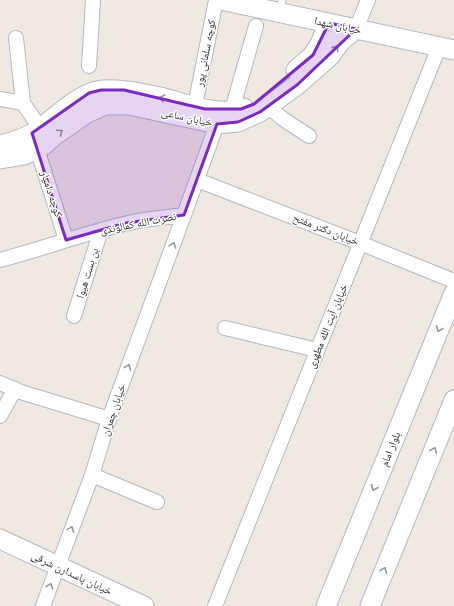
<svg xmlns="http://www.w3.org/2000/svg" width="454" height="606" viewBox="0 0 454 606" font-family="Lato,'Noto Naskh Arabic',sans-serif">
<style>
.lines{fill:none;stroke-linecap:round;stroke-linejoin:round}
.lane-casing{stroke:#b4b7c1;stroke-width:9}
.street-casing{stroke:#b4b7c1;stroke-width:16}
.secondary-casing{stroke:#b4b7c1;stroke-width:21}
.lane{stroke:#fff;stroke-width:7}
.street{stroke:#fff;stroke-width:14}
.secondary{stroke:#fff;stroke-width:19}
.oneway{stroke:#969696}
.marked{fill:#7b2cbf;fill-opacity:0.2;stroke:#7b2cbf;stroke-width:3;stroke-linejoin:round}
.labels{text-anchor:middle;stroke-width:3;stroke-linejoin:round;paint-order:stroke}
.street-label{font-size:11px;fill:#2e2e2e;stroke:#fff}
</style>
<rect width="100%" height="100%" fill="#efe9e1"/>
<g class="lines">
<!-- lane casing -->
<g class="lane-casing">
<path id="lane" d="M280,12l2,-12"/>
</g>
<!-- street casing -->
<g class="street-casing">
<path id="street" d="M356,29l12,-29
M16,38l7,65
M89,66l4,-66
M0,99l23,4 17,25
M195,106l21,-106
M268,106l15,13 26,17
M232,110l24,-84
M34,139l32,101
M197,180l163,63 94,38
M0,260c42,-11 82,-26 124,-36 19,-5 40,-6 60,-9l33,-91
M74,316l27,-86
M225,328l92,22
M0,383l21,9 88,27
M0,416l15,-27
M92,475l65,27
M43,606l49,-131 17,-56 75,-204
M215,606l224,-559"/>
</g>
<!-- secondary casing -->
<g class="secondary-casing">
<path id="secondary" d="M221,0l233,50
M296,70l17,-15 7,-11 9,-21
M0,145c13,-3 25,-7 37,-14 18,-13 44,-40 66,-41 20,-1 39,3 57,7 24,6 60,21 84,11
M0,159l24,-4 20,-10 10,-9 33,-23 18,-8h24l88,19 21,-2 22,-10 37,-27 33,-29 11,-15 15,-12
M0,539l144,67
M326,606l128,-313
M370,606l84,-206"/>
</g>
<!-- lane -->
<use href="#lane" class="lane"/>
<!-- street -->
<use href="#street" class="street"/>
<!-- secondary -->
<use href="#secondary" class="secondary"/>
</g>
<!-- one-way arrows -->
<defs><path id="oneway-chevron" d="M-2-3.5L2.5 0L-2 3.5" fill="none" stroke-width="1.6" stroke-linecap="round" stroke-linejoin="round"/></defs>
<g class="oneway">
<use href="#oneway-chevron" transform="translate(336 48) rotate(-54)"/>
<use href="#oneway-chevron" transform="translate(162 98) rotate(-166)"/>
<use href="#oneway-chevron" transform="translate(60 132) rotate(-35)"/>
<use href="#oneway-chevron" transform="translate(173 245) rotate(-70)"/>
<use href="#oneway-chevron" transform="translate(439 329) rotate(112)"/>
<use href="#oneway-chevron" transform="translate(128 367) rotate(-70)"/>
<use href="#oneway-chevron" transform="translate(434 450) rotate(-68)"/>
<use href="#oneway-chevron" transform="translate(374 488) rotate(112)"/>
<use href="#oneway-chevron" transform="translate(71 529) rotate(-69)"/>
<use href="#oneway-chevron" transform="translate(384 570) rotate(-68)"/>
<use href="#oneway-chevron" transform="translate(50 586) rotate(-70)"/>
</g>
<!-- marked area -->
<path class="marked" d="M329,23l27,6 -59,56 -37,27 -22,10 -21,2 -33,91 -58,8 -60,17 -34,-107 57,-40 12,-3h23l81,19h36l13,-5 59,-49z"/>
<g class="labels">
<!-- street labels -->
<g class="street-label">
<text transform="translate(338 25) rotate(12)" y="4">خیابان شهدا</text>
<text transform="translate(205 53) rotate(-79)" y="4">کوچه سلمانی پور</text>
<text transform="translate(187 117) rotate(12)" y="4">خیابان ساعی</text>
<text transform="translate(52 194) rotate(72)" y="4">کوچه دامیار</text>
<text transform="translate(138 223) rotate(-11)" y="4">نصرت الله کمالوندی</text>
<text transform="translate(326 229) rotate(21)" y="4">خیابان دکتر مفتح</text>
<text transform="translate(87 273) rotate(-73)" y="4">بن بست هیوا</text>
<text transform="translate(327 326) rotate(-68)" y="4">خیابان آیت الله مطهری</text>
<text transform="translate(113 410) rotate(-71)" y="4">خیابان چمران</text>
<text transform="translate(390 449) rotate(-68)" y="4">بلوار امام</text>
<text transform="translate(72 573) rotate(25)" y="4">خیابان پاسدارن شرقی</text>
</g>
</g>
</svg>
